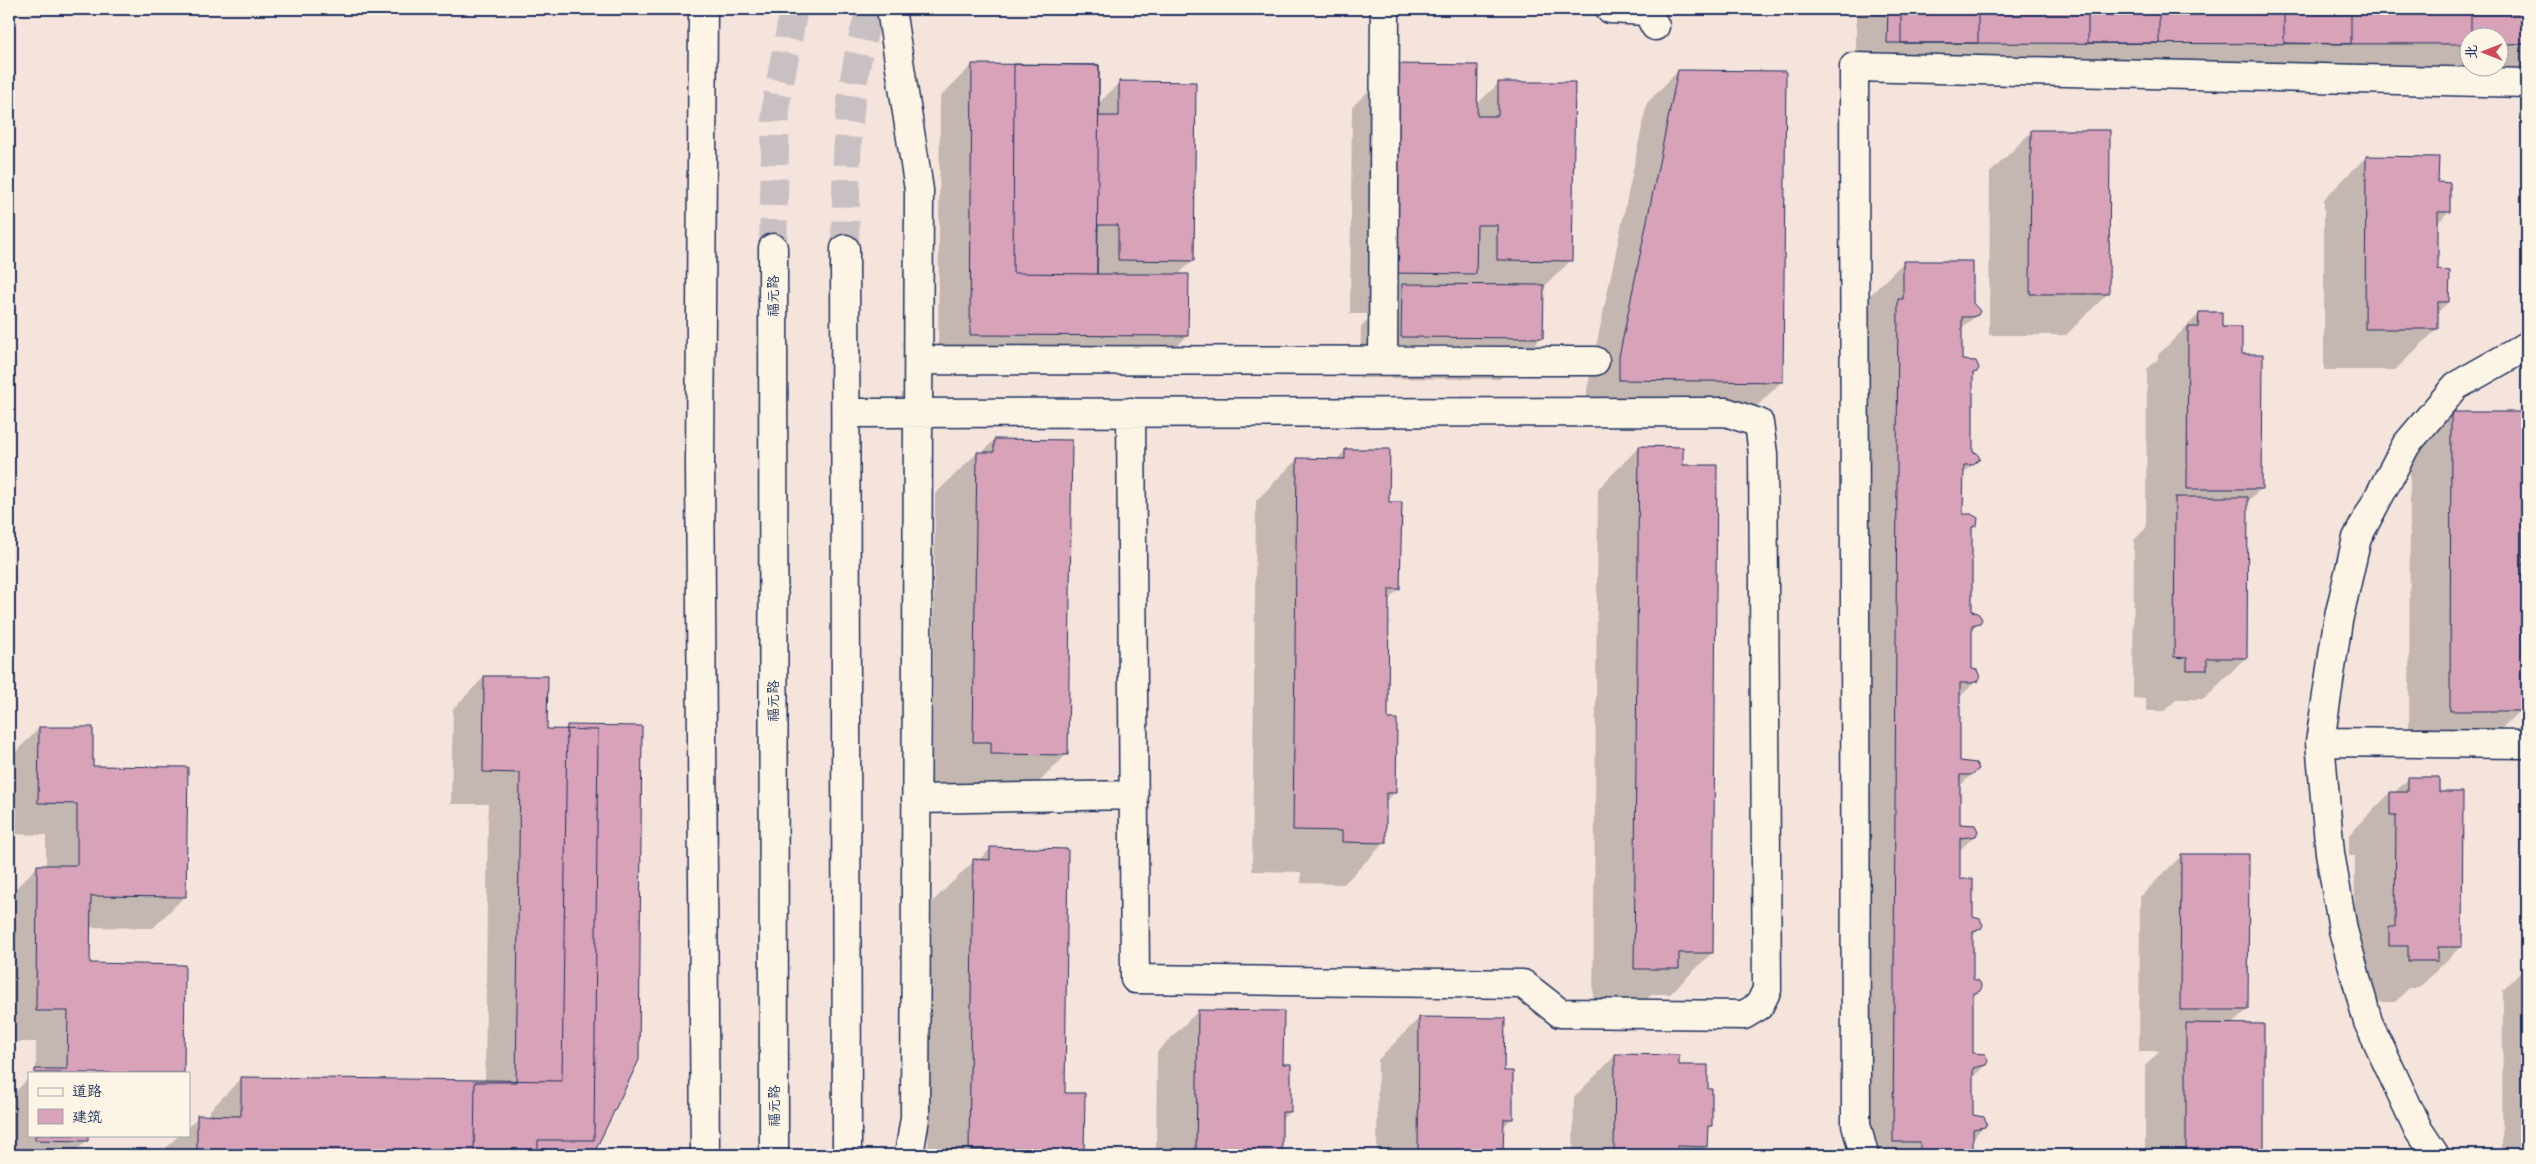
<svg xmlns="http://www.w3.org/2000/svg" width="2536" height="1164" viewBox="0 0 2536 1164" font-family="'Balsamiq Sans','LXGW WenKai TC',sans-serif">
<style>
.shadow{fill:#0003;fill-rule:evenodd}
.building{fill:#d8a2b9;stroke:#1b2f5e}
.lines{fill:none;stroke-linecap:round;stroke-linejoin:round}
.major-tunnel{stroke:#c9c0c3;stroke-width:28;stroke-dasharray:28 14;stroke-linecap:butt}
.minor-casing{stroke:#1b2f5e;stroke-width:31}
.major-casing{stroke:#1b2f5e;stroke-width:31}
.minor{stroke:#fcf5e5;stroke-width:28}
.major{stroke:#fcf5e5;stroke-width:28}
.labels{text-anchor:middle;stroke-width:5;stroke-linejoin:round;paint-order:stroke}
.street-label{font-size:14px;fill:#1b2f5e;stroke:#fcf5e5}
</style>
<rect width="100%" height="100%" fill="#f5e4dc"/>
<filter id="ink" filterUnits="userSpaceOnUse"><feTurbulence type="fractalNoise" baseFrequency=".02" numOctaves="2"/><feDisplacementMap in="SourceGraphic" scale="10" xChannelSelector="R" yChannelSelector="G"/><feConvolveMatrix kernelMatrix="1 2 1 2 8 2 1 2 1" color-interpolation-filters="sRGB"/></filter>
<g filter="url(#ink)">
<!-- shadow -->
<path class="shadow" d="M1856,9h671v66l-671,-1zM2468,38h30v30h-30z
M972,65l126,39 22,-22 73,178 -15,15 9,61 -32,32 -217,-2 2,-269z
M1394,66l82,39 23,-22 72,177 -29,29v48l-42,42 -140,-1 1,-51 12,-13h-23l2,-207z
M1678,71l104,310 -32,32 -163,-2v-21l60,-287z
M2031,132l77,161 -42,42h-77l1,-162z
M2366,157l83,54 -12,13v47l11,31 -11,11v16l-42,41h-71v-171z
M1904,262l68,42 5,10 -16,16v31l15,10 -4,5v77l6,6 -16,16v40l14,10 -5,5v82l8,10 -8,8v40l6,10 -18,18v64l18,7 -18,18v38l16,10 -17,17v28l14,38 8,11 -8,7v44l7,11 -7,7v56l13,11 -13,13v38l12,10 -12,13v12l-5,4h-115l10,-852z
M2199,314l22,14 19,27 21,134 -15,14v154l-42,42h-27l-13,12h-18v-12l-13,-1 1,-158 12,-12 1,-159 11,-10v-4z
M2451,413l70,45h6v21l-6,6v166h6v21l-7,8v30l-42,42h-69l1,-297z
M994,440l73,314 -42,42 -75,-1v-12h-18l3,-289 42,-41h5z
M1639,447l43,20 30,486 -42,41h-18l-16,16h-43l5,-521z
M1346,450l42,53 11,86 -12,12v119l8,72 -10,10v40l-41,42 -43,-1v-11l-49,-1 4,-370 41,-42 39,1z
M484,677l62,53 17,1 4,-5 71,333 -47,96h-425v-7l13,-13h10v-9l9,-9h12v-7l32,-32 243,3 3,-277h-37l2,-95z
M39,728l52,39 94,129 -32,32 -64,-1 -1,38 95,108h-149l2,-3v-28h-27v-147l29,-29h8v-31l-37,-1v-75z
M2409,778l28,15 24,153 -42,42h-10l-14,14h-29l-12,-38 1,-108h-6v-21l41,-42h4z
M990,849l74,245h20l-1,61h-155l4,-253 42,-41h4z
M2181,856l66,154 -15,15h31l-1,130h-117v-89l15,-15h-21l1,-154z
M2527,966v189h-25l1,-165z
M1198,1011l84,54 8,46 -9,9 -1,33 -2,2h-122l1,-103z
M1419,1018l84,55 8,46 -9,9v27h-125l1,-95z
M1616,1055l62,11 28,24 5,35 -5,5v16l-10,9h-123l1,-58z
M29,1078v57h58v5l-15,15h-63v-57z"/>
<!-- building -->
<path class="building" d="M1888,9h639v35h-29v-6h-30v6l-581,-1z
M1901,9h77v34h-77z
M2088,9h71v34h-71z
M2284,9h67v35l-67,-1z
M2471,9h56v35h-29v-6h-27z
M972,64l127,1 -2,209h92l-1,62 -218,-1z
M1014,64l85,1v51h20v-35l77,1 -2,179 -76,-1v-35h-20l-1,49 -84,-1z
M1393,64l85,1 -1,51h21v-34h77l-3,179 -75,-1v-35h-20l-1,49 -85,-1z
M1678,70l108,1 -3,311 -164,-2v-23z
M2031,130h79l-1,164h-79z
M2366,156l73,1 -1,25 12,1v29h-12v58l12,1 -1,31h-11v27h-73z
M1903,261h70v42l7,8 -2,4 -6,2h-10v43l14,1 3,7 -2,4 -4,1v79l4,1 3,6 -8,6h-8l-1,49h8l7,4 -1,8 -5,1v84l6,2 4,6 -2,4 -8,2v44l5,1 3,7 -2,4 -6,2h-12v78l16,2 3,6 -8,6h-11v49l15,1 3,6 -2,5 -16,2v41h13v38l7,2 3,6 -2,4 -8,3v47l6,2 3,6 -2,4 -7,3v59l12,1 3,7 -2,4 -13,3v47l11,2 3,6 -2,4 -12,2v22h-53v-9h-27l5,-843h5z
M1402,284l142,1 -1,53 -142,-1z
M2199,312h23v15h20v27h21l-1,135h-75l1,-162h10z
M2451,412h72v45h4v21h-4l-1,172h5v22h-6v39h-71z
M994,439l78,1 -4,315 -77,-1v-12h-18l4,-290h17z
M1639,446l44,1v18h34l-4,488h-34v16h-45z
M1345,449h45l-1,53h13l-2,87h-11l-1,130h9l-1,74h-10v50l-44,-1v-11l-49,-1 4,-372 48,1z
M2175,497h73l-1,161h-40v12h-20v-12l-13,-1z
M484,676h64l-1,53 51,1 -4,410h-56v15h-64l1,-73h41l4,-309 -37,-1z
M567,725l75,1 -3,334 -46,95h-396v-40l44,1v-39l321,4z
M39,727h54v39l95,1 -2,130 -95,-1 -1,67 95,2 -1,108h-149v-4h32l1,-58h-32l1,-146h40v-61l-39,-1z
M2408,777h31v15h24l-1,155h-24v14h-30v-15h-19v-19h6l1,-112h-6v-23h18z
M990,847l78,2 -3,244h20l-1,62h-97v-5h-18l4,-291 17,1z
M2181,854h68l-1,156h-68z
M1198,1010l86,1 -1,53h8v48h-9v41l-86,-1z
M1419,1017l86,1 -1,53h9v48h-9l-1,36h-85z
M2186,1023l78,1v131h-78z
M1615,1054l64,1v10h29v24h4v37h-4l-1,21 -29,-1v9h-64z
M35,1135h53v6l-53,-1z"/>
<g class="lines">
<!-- major-tunnel -->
<path class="major-tunnel" d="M773,248l3,-145 18,-94
M845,249c2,-83 -1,-160 26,-240"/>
<!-- minor casing -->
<g class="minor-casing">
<path id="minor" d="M703,9l-3,455 5,691
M891,9l28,181 -4,928 -6,37
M1610,9l37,2 8,15
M919,360l676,1
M1383,360l2,-351
M846,413l880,-1 33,11 4,31 4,536 -8,16 -15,9 -184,-2 -37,-29 -388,-5 -4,-567
M2320,742l207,2
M916,799l218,-4
M1864,1155l-8,-31 -2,-1057 673,16
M2435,1155l-16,-24 -51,-109 -25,-92 -13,-77 -10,-111 18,-121 19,-83 49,-93 50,-59 71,-40"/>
</g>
<!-- major casing -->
<g class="major-casing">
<path id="major" d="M773,248l1,907
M845,249l2,906"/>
</g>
<!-- minor -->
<use href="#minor" class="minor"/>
<!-- major -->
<use href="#major" class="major"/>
</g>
</g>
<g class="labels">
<!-- street labels -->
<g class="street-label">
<text transform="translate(773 296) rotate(-90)" y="5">福元路</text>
<text transform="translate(773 701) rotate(-90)" y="5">福元路</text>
<text transform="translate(774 1106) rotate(-90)" y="5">福元路</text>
</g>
</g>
<!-- margin -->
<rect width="2536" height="1164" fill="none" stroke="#fcf5e5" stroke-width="30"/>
<rect x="15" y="15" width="2506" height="1134" fill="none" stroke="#1b2f5e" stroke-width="2" filter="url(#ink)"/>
<!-- legend -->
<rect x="28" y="1072" width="162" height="65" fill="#fcf5e5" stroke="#a2a6af"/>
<rect x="38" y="1088" width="25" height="8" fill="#fcf5e5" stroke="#a2a6af"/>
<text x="72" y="1096" font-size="15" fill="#1b2f5e">道路</text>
<rect x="38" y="1109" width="25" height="15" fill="#d8a2b9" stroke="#a2a6af"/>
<text x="72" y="1122" font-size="15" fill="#1b2f5e">建筑</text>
<!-- north arrow -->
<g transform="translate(2484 52) rotate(270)"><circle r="24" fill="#fcf5e5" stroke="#a2a6af"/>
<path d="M0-4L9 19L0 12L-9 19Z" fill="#d1495b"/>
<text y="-8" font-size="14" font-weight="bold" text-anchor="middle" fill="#1b2f5e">北</text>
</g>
</svg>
